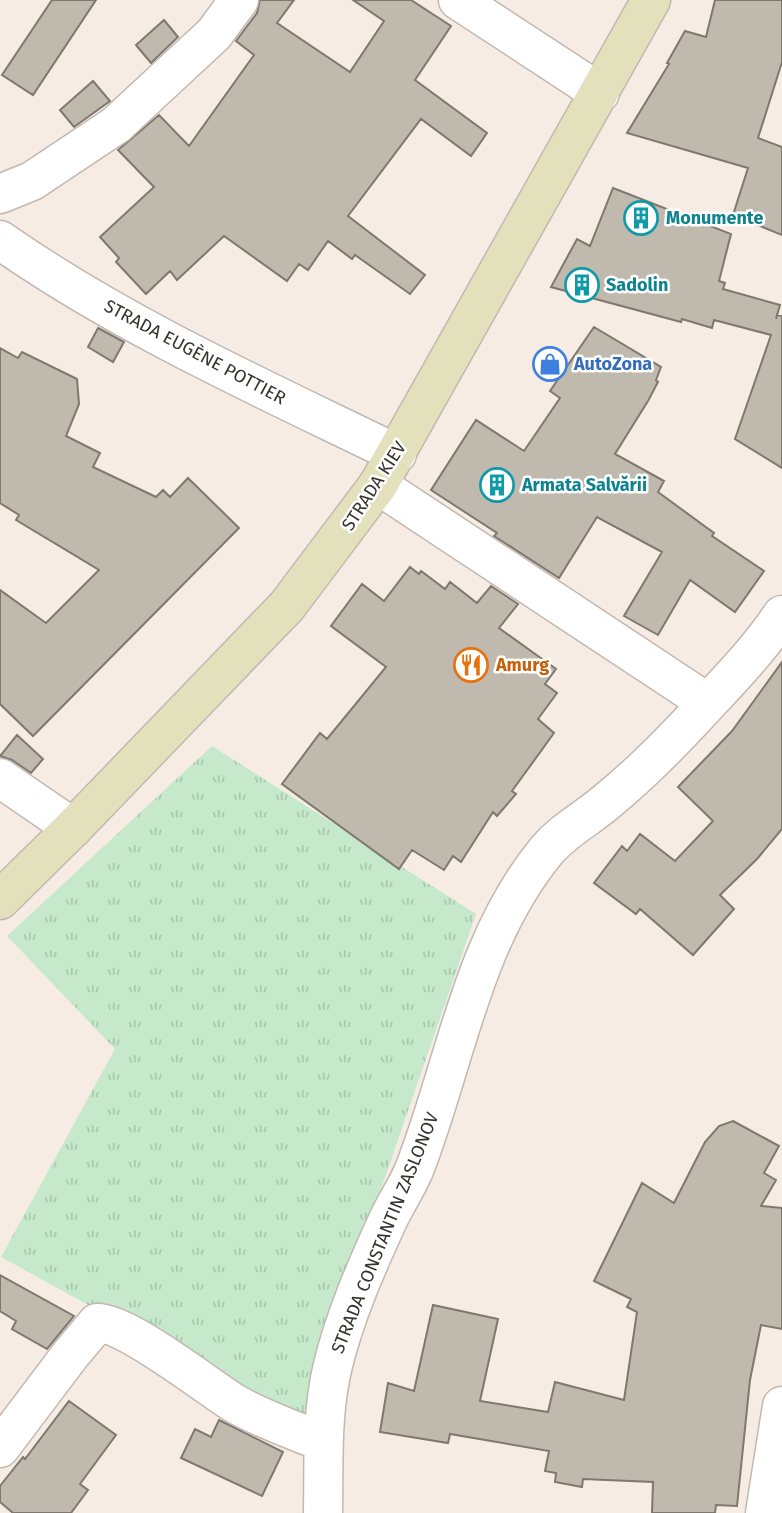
<svg xmlns="http://www.w3.org/2000/svg" width="782" height="1513" viewBox="0 0 782 1513" font-family="'Fira Sans',sans-serif">
<style>
.grass{fill:url(#grass-tufts)}
.building{fill:#bfb9ae;stroke:#7e786e;stroke-width:2}
.lines{fill:none;stroke-linecap:round;stroke-linejoin:round}
.street-casing{stroke:#c3b8b0;stroke-width:41}
.secondary-casing{stroke:#c3b8b0;stroke-width:41}
.street{stroke:#fff;stroke-width:38}
.secondary{stroke:#e3e0bc;stroke-width:38}
.labels{text-anchor:middle;stroke-width:5;stroke-linejoin:round;paint-order:stroke}
.culture-label{font-size:18px;font-weight:bold;fill:#0d838f;stroke:#fff;text-anchor:start}
.street-label{font-size:18px;fill:#36322f;stroke:#fff}
.shop-label{font-size:18px;font-weight:bold;fill:#366cbe;stroke:#fff;text-anchor:start}
.food-label{font-size:18px;font-weight:bold;fill:#c56008;stroke:#fff;text-anchor:start}
</style>
<defs>
<pattern id="grass-tufts" width="24" height="20" patternUnits="userSpaceOnUse" patternTransform="scale(1.75)"><rect width="24" height="20" fill="#c5e9ca"/><path d="M3 7l-1-3M5 7V3M7 7l1-3M15 17l-1-3M17 17v-4M19 17l1-3" fill="none" stroke="#aac8ae"/></pattern>
</defs>
<rect width="100%" height="100%" fill="#f7ece4"/>
<!-- grass -->
<path class="grass" d="M212,746l264,168 -96,278 -77,231 -302,-166 114,-208 -108,-113z"/>
<!-- building -->
<path class="building" d="M52,0h44l-63,95 -31,-20z
M260,0h34l-17,23 73,49 34,-51 -31,-21h58l40,26 -36,54 72,53 -16,23 -50,-37 -73,97 77,59 -15,19 -55,-39 -3,4 -24,-18 -20,29 -9,-6 -12,17 -63,-45 -47,44 -7,-9 -24,23 -30,-32 3,-4 -19,-21 54,-50 -36,-37 41,-35 30,31 65,-91 -18,-14 21,-28z
M715,0h67v62l-24,76 24,9v88l-49,-20 15,-47 -121,-35 42,-69 -2,-1 18,-32 21,6z
M164,20l14,17 -27,26 -15,-18z
M93,81l17,20 -36,26 -14,-17z
M613,188l118,46 -12,47 6,2 -2,6 57,16 -4,14 1,-4 5,1v152l-47,-29 36,-104 -57,-15 -2,8 -30,-9 -1,3 -130,-35 26,-48 13,7z
M594,327l67,40 -5,13 2,2 -10,19 -33,53 49,27 -6,11 56,41 -2,3 52,35 -29,41 -45,-32 -32,55 -34,-19 38,-64 -65,-35 -38,61 -65,-42 3,-3 -66,-43 45,-70 48,31 36,-53 -10,-7z
M98,328l26,14 -11,20 -25,-15z
M0,348l18,10 4,-6 55,27 2,25 -13,32 34,17 -7,14 63,30 7,-7 7,7 18,-19 51,50 -206,208 -33,-32v-114l46,33 53,-53 -83,-50 3,-5 -19,-12z
M410,567l9,7 2,-3 24,18 5,-7 27,21 14,-17 27,18 -19,24 57,41 -11,15 12,9 -19,26 16,14 -42,58 4,3 -19,22 -4,-4 -32,50 -8,-6 -9,14 -32,-20 -13,19 -117,-85 38,-51 7,6 59,-72 -55,-41 31,-42 22,17z
M782,662v167l-25,30 -37,36 14,14 -41,46 -53,-46 -4,5 -42,-31 28,-37 5,5 13,-17 35,27 38,-40 -35,-34 54,-56z
M17,735l26,24 -12,14 -19,-13 -12,-4z
M733,1121l46,25 -15,27 12,7 -15,26 21,2v121l-21,-4 -11,55 -13,126 -21,-1 -1,8h-63l1,-31 -70,-3 -1,8 -27,-5 1,-9 -11,-2 4,-20 -99,-17 -2,9 -68,-11 8,-49 26,8 19,-86 65,14 -18,82 68,11 7,-30 69,18 13,-88 -10,-5 4,-8 -37,-18 48,-98 32,20 31,-61 14,-16z
M0,1275l74,41 -27,33 -35,-20 4,-8 -16,-10z
M69,1401l47,34 -36,49 8,6 -17,23h-58l-13,-11v-16l23,-29 2,2z
M219,1420l64,32 -21,44 -81,-38 14,-29 16,8z"/>
<g class="lines">
<!-- street casing -->
<g class="street-casing">
<path id="street" d="M458,0l142,93
M0,194l32,-13 84,-56 98,-91 25,-34
M0,240c123,86 262,148 397,214
M378,485l330,218
M0,778l73,50
M0,1448l71,-94 26,-31c29,-1 108,62 137,80 27,16 60,27 89,39
M323,1513c1,-49 -2,-99 10,-148 12,-49 33,-97 54,-143 8,-18 19,-33 27,-52 42,-107 57,-228 133,-320 16,-19 39,-31 58,-47 37,-30 70,-64 102,-99 27,-29 53,-56 75,-89
M765,1513l17,-107"/>
</g>
<!-- secondary casing -->
<g class="secondary-casing">
<path id="secondary" d="M0,900l73,-72 214,-222 91,-121 273,-485"/>
</g>
<!-- street -->
<use href="#street" class="street"/>
<!-- secondary -->
<use href="#secondary" class="secondary"/>
</g>
<!-- icons -->
<defs>
<g id="building-ring" transform="scale(1.75)"><circle r="9.5" fill="#fff" stroke="#0f9aa8" stroke-width="1.5"/><path d="M-4-6H4V6H1V3H-1V6H-4ZM-2.5-4.3h1.7v1.8h-1.7ZM.8-4.3h1.7v1.8H.8ZM-2.5-1h1.7V.8h-1.7ZM.8-1h1.7V.8H.8Z" fill="#0f9aa8"/></g>
<g id="shop-ring" transform="scale(1.75)"><circle r="9.5" fill="#fff" stroke="#3f7fe0" stroke-width="1.5"/><path d="M-5-2.5h2.3a2.7 3.5 0 0 1 5.4 0H5L5.5 6h-11ZM-1.5-2.5h3a1.5 2.3 0 0 0-3 0Z" fill="#3f7fe0"/></g>
<g id="restaurant-ring" transform="scale(1.75)"><circle r="9.5" fill="#fff" stroke="#e8710a" stroke-width="1.5"/><path d="M-5-6h1v4h1v-4h1v4h1v-4h1v5L-1.5 .5V6h-2V.5L-5-1ZM5-6V6H3V1.5H1.5Q1.5-4 5-6Z" fill="#e8710a"/></g>
</defs>
<g fill-rule="evenodd">
<use href="#building-ring" x="641" y="218"/>
<use href="#building-ring" x="582" y="285"/>
<use href="#shop-ring" x="550" y="364"/>
<use href="#building-ring" x="497" y="485"/>
<use href="#restaurant-ring" x="471" y="665"/>
</g>
<g class="labels">
<!-- culture labels -->
<g class="culture-label">
<text x="666" y="224">Monumente</text>
<text x="606" y="291">Sadolin</text>
<text x="522" y="491">Armata Salvării</text>
</g>
<!-- street labels -->
<g class="street-label">
<text transform="translate(195 352) rotate(28)" y="6">STRADA EUGÈNE POTTIER</text>
<text transform="translate(374 486) rotate(-57)" y="6">STRADA KIEV</text>
<text transform="translate(385 1233) rotate(-68)" y="6">STRADA CONSTANTIN ZASLONOV</text>
</g>
<!-- shop labels -->
<g class="shop-label">
<text x="574" y="370">AutoZona</text>
</g>
<!-- food labels -->
<g class="food-label">
<text x="496" y="671">Amurg</text>
</g>
</g>
</svg>
